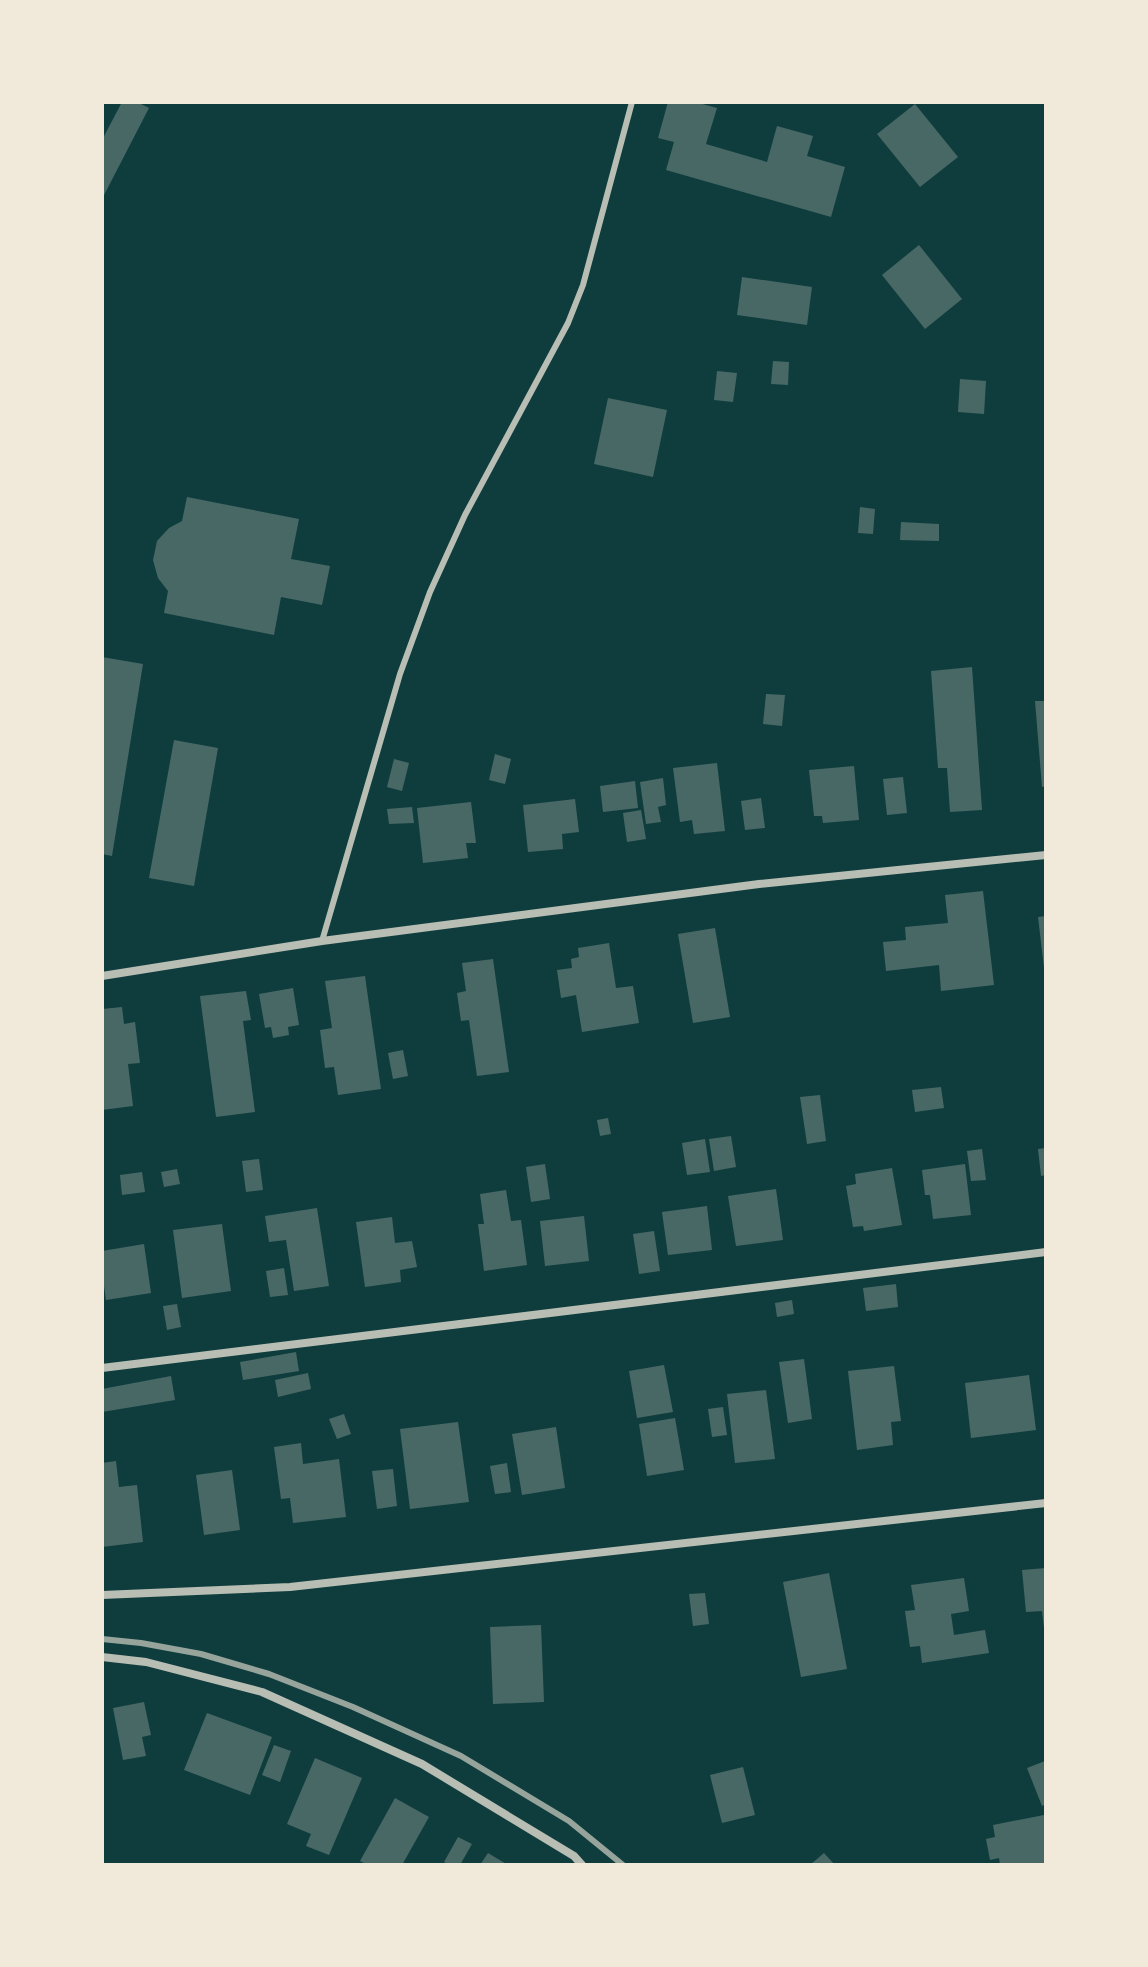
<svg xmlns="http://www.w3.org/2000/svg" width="1148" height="1967" viewBox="0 0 1148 1967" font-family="'Open Sans',sans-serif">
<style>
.building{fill:#486865}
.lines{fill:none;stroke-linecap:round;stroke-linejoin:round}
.service{stroke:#b8beb3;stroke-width:6}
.minor{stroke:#b8beb3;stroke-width:8}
.rail{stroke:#97a49c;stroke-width:6}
</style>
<rect width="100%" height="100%" fill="#0f3d3e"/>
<!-- building -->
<path class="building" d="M122,102h15l12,6 -47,91v-59z
M668,102h27l22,6 -11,36 61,18 10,-36 36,10 -6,20 38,11 -14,50 -165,-47 8,-28 -16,-4z
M915,104l43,53 -38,30 -43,-53z
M919,245l43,54 -37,30 -43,-54z
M742,277l70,10 -5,38 -70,-10z
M773,361l16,1 -1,23 -17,-1z
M717,371l20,2 -4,29 -19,-2z
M960,379l26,2 -2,33 -26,-2z
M608,398l59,12 -14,67 -59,-13z
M187,497l112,22 -8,40 39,7 -8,39 -41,-8 -7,38 -110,-22 4,-22 -10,-13 -5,-18 4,-19 12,-13 13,-7z
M860,507l15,2 -2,25 -15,-1z
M901,522l38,2v17l-39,-1z
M102,657l41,7 -31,192 -10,-2z
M972,667l10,143 -32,2 -3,-44h-9l-7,-97z
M766,694l19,1 -3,31 -19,-2z
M1035,701h11v85l-4,1z
M174,740l44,8 -24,138 -45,-8z
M495,754l16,5 -6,25 -16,-4z
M394,759l15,4 -7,28 -15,-4z
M717,763l8,68 -31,3 -2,-14 -12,2 -7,-54z
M854,766l5,54 -36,3 -1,-7h-8l-5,-46z
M903,777l4,36 -20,2 -4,-36z
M663,778l3,27 -8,2 3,15 -15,2 -6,-42z
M635,781l3,27 -35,4 -3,-26z
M761,798l4,30 -20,2 -4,-29z
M575,799l4,33 -17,2 1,15 -35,3 -5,-47z
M471,802l5,41h-10l2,15 -45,5 -6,-55z
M412,807l2,16 -25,1 -2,-15z
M641,810l5,29 -19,3 -4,-29z
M983,891l11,94 -53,6 -2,-26 -53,6 -3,-29 23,-2 -1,-13 43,-4 -3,-28z
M1046,916v52h-2l-6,-51z
M715,928l15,89 -37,6 -15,-89z
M609,943l7,45 17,-2 6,37 -57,9 -6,-37 -15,3 -4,-28 15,-2 -1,-9 8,-2 -1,-9z
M493,959l16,113 -32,4 -8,-56 -8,1 -4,-28 9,-2 -4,-28z
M365,976l16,113 -43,6 -4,-28 -9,1 -5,-38 12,-2 -7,-47z
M293,988l6,37 -11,2 1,8 -16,3 -2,-11 -6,1 -6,-34z
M246,991l5,29 -8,1 12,91 -39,5 -16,-121z
M122,1007l2,17 11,-2 5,41 -12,1 5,42 -31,4v-101z
M403,1050l5,26 -15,3 -5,-26z
M941,1087l3,21 -29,4 -3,-22z
M820,1095l6,46 -19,3 -7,-47z
M608,1118l3,16 -11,2 -3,-16z
M731,1136l5,31 -22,4 -5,-32z
M705,1139l5,33 -23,3 -5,-32z
M1046,1148v27l-5,1 -3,-27z
M982,1149l4,31 -15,1 -4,-30z
M259,1159l4,31 -17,2 -4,-31z
M545,1164l5,35 -19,3 -5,-35z
M965,1164l6,51 -38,4 -3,-24h-5l-3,-25z
M892,1168l10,57 -38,6 -1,-5 -10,1 -7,-41 10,-2 -1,-10z
M177,1169l3,15 -16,3 -3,-15z
M142,1172l3,20 -23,3 -2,-20z
M776,1189l7,51 -47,6 -8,-50z
M506,1190l5,31 10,-1 6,45 -43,6 -6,-47h6l-4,-30z
M707,1206l5,44 -44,5 -6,-43z
M317,1208l12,78 -35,5 -8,-51 -17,2 -4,-26z
M584,1216l5,45 -44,5 -5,-45z
M392,1217l3,26 17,-2 5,26 -17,3 1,12 -36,5 -9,-65z
M222,1224l9,67 -49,7 -9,-68z
M654,1231l6,40 -21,3 -6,-40z
M144,1244l7,49 -45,7 -4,-28v-21z
M284,1268l4,27 -18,2 -4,-26z
M896,1284l2,23 -32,4 -3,-23z
M792,1300l2,14 -17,3 -2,-14z
M177,1304l4,23 -14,3 -4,-24z
M296,1352l3,19 -56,9 -3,-18z
M804,1359l8,60 -24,4 -9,-61z
M664,1365l9,47 -36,6 -8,-47z
M894,1366l7,55 -10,1 2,23 -36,5 -9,-79z
M308,1373l3,16 -33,8 -3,-17z
M1029,1375l7,55 -65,8 -6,-55z
M171,1376l4,24 -73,12v-23z
M766,1390l9,69 -40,4 -8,-69z
M723,1407l4,28 -15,2 -4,-28z
M344,1414l7,20 -14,5 -8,-20z
M675,1418l9,52 -37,6 -8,-52z
M458,1422l11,80 -59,7 -10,-80z
M556,1427l9,61 -43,7 -10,-61z
M301,1443l2,21 36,-5 7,58 -53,6 -3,-25 -9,1 -7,-52z
M116,1461l3,26 18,-2 6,57 -41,5v-84z
M507,1463l4,29 -16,2 -5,-28z
M393,1469l4,37 -20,3 -5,-38z
M232,1470l8,60 -36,5 -8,-60z
M1046,1568v59l-2,1 -2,-17 -16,1 -4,-42z
M829,1573l18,96 -46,8 -18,-95z
M964,1578l5,33 -18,3 3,21 31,-5 4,23 -67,10 -2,-17 -10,1 -5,-36 10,-1 -4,-25z
M705,1593l4,31 -16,2 -4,-32z
M541,1625l3,77 -51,2 -3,-77z
M144,1702l7,33 -9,2 4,19 -23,4 -10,-52z
M207,1713l65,24 -22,58 -66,-25z
M274,1745l17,6 -11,31 -18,-7z
M315,1758l47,20 -33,77 -23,-9 5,-12 -24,-10z
M1045,1761l1,43 -4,2 -15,-38z
M743,1767l12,48 -33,8 -12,-48z
M395,1798l34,19 -27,48h-34l-8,-4z
M1044,1815l2,13v37h-46l-1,-7 -9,2 -4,-21 9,-2 -2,-12z
M458,1837l14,7 -12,21h-10l-6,-3z
M488,1853l20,12h-28z
M824,1853l11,12h-25z"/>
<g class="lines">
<!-- service -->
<path class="service" d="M322,941l78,-267 30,-82 35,-77 103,-192 15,-38 49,-183"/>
<!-- minor -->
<path class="minor" d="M102,976l220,-35 437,-57 287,-29
M102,1368l944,-116
M102,1595l188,-8 756,-84
M102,1657l44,5 116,30 160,72 152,92 8,9"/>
<!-- rail -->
<path class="rail" d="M102,1639l39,4 60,11 68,20 84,33 108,49 108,65 54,44"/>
</g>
<!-- border -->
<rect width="1148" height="1967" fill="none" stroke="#f1e9da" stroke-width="208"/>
</svg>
